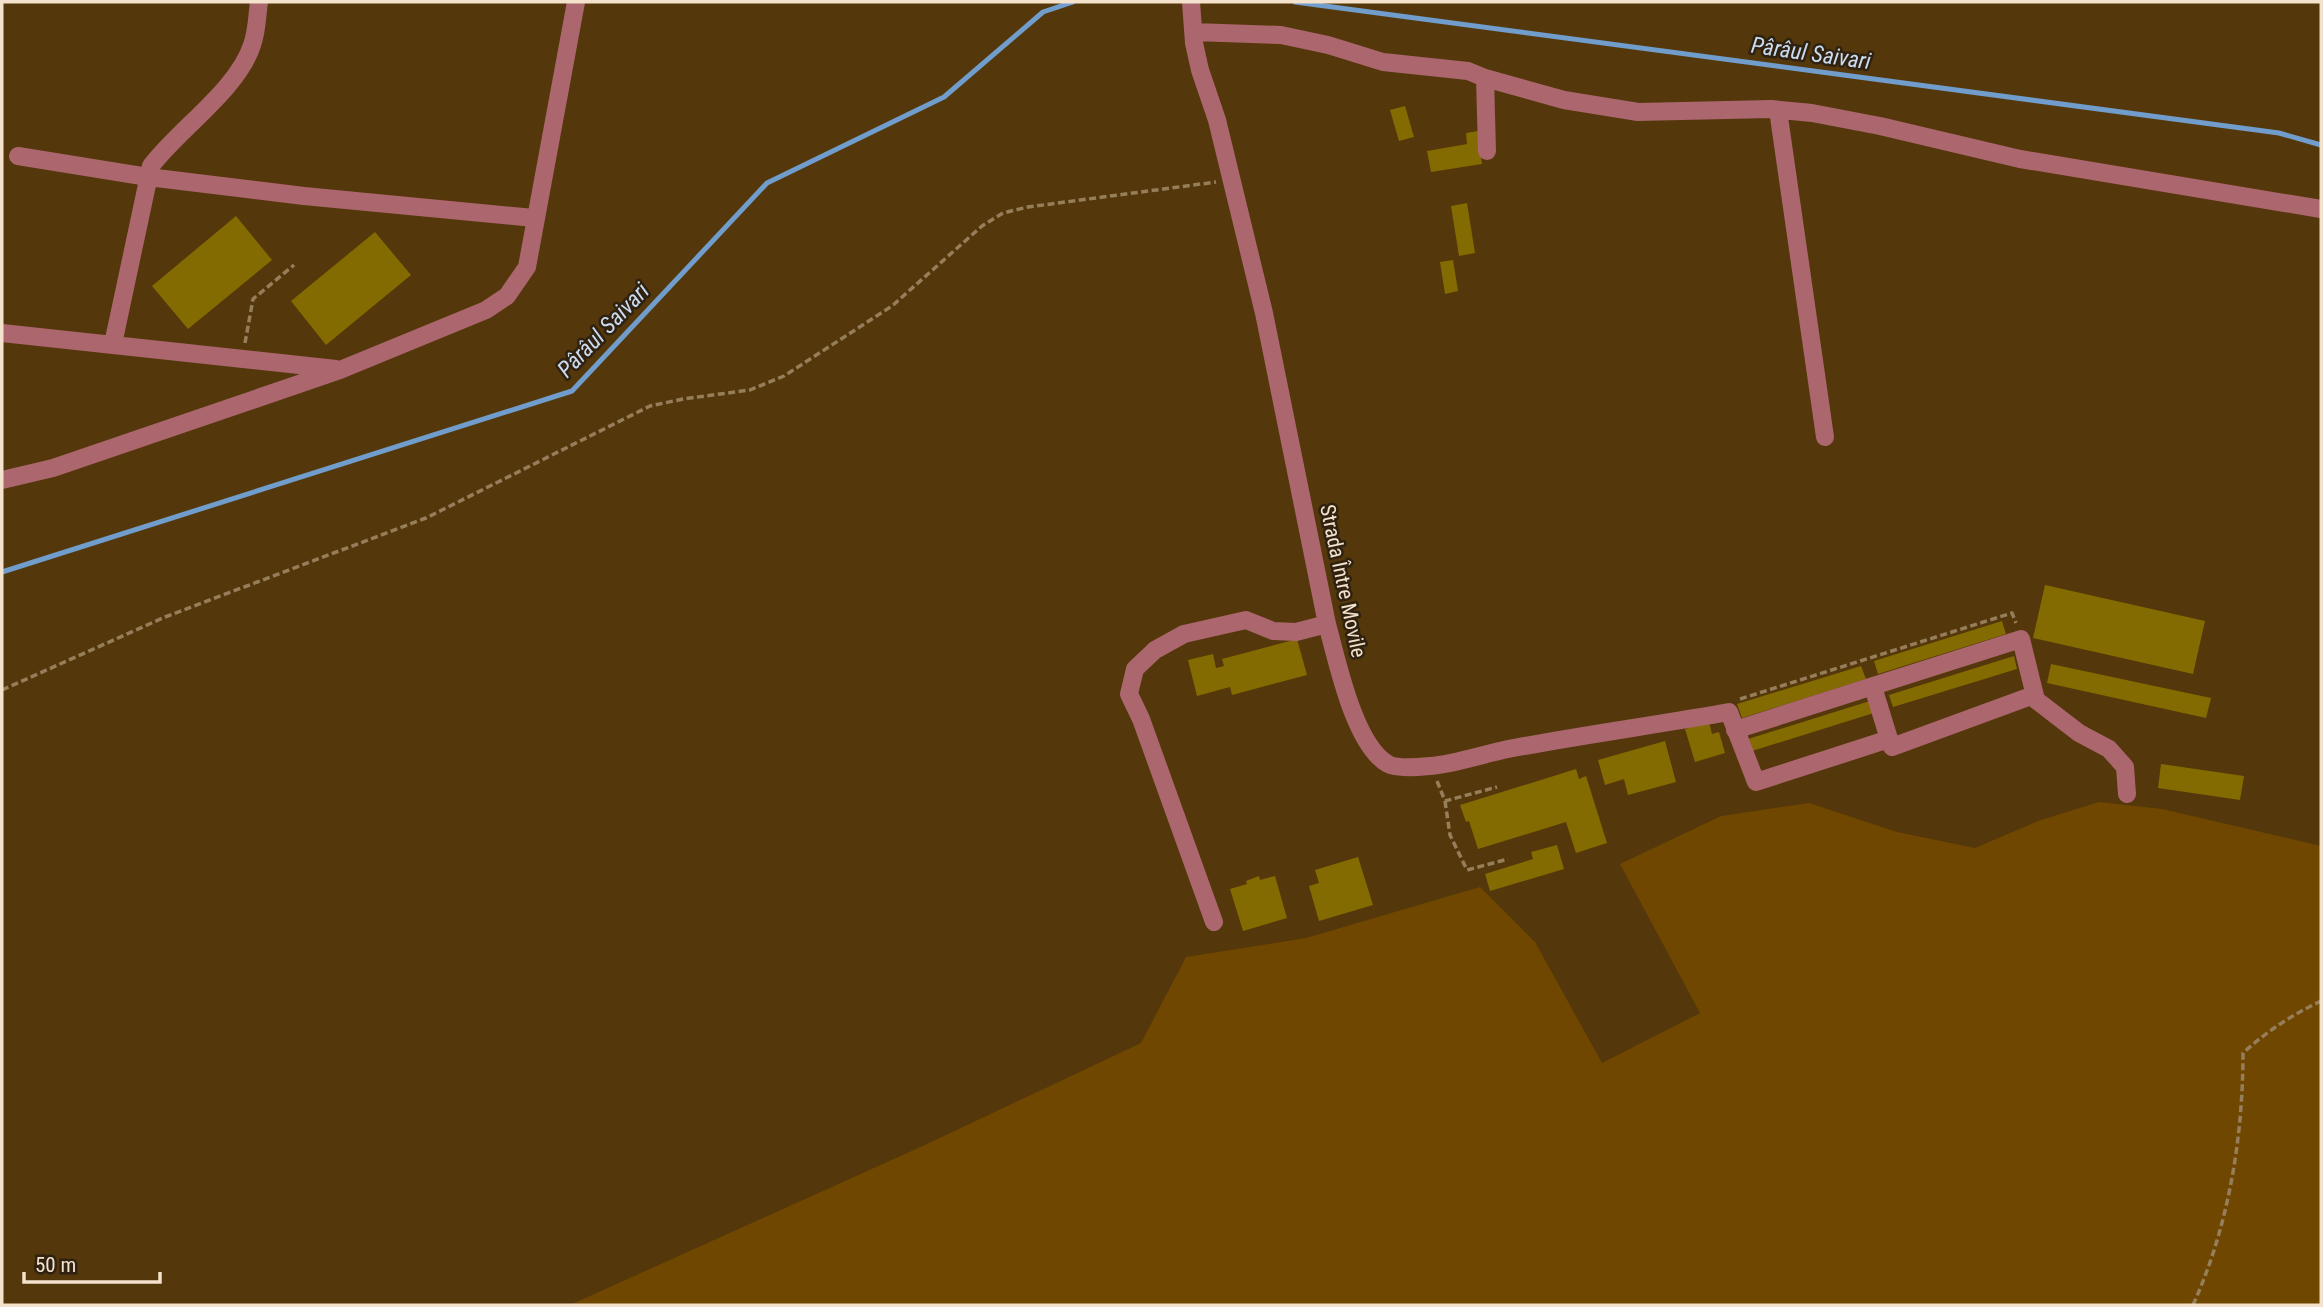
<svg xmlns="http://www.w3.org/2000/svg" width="2323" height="1307" viewBox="0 0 2323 1307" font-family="'Roboto Condensed',sans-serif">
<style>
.green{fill:#6f4701}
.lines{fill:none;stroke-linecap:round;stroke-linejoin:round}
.stream{stroke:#709dcb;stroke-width:5}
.building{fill:#846b01}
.path{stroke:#967e5a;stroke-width:3.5;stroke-dasharray:7 3.5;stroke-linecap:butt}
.minor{stroke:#ab666e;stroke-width:18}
.labels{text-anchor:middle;stroke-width:5;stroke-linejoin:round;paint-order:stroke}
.street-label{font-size:21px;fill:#f4e2cc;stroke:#2f2210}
.water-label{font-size:23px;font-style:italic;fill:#cbdcf0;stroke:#2f2210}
</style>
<rect width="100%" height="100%" fill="#54370a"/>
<!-- green -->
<path class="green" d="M2099,802l63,7 159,37v459h-1751l357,-161 214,-101 45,-86 120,-19 174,-51 55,55 67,121 98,-50 -80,-149 101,-48 88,-13 88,29 78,16 63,-27z"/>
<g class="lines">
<!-- stream -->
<path class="stream" d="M1295,2l984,131 42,12
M2,572l570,-181 195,-208 177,-86 99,-85 30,-10"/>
</g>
<!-- building -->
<path class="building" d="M1405,106l9,31 -15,4 -9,-31z
M1478,131l4,33 -51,8 -4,-21 40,-7 -1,-11z
M1467,203l8,50 -16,3 -8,-50z
M236,216l36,44 -84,69 -36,-43z
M375,232l36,43 -85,70 -35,-44z
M1453,260l5,31 -13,3 -5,-32z
M2045,585l160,36 -12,53 -160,-36z
M2002,621l4,13 -128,40 -4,-13z
M1297,639l10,36 -75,20 -2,-8 -33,9 -9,-36 25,-6 3,14 8,-2 -2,-7z
M2014,656l3,13 -124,38 -4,-12z
M2051,664l160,34 -5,20 -159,-35z
M1861,666l5,13 -124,39 -5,-14z
M1873,700l4,12 -125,39 -4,-12z
M1709,722l3,12 7,-2 6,21 -30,9 -10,-33z
M1665,741l11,41 -48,13 -4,-16 -19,6 -7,-25z
M2161,764l83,12 -4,24 -82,-12z
M1576,769l3,10 7,-3 21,67 -31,10 -10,-31 -88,27 -9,-28 -3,1 -6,-17z
M1557,845l7,24 -74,22 -5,-17 48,-15 -2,-7z
M1358,857l15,48 -54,16 -10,-35 10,-3 -4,-13z
M1259,876l1,4 15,-4 12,42 -44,13 -13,-42 17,-5 -1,-3z"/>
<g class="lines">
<!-- path -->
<path class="path" d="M245,343l8,-44 41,-34
M2,690l163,-73 261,-99 224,-112 33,-7 67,-9 34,-14 108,-70 90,-80 21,-13 25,-6 188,-25
M1740,699l272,-86 4,10
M1437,781l8,20 52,-14
M1445,801l5,34 17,35 41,-11
M2193,1305c35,-77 50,-166 50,-252 24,-22 49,-38 78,-52"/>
<!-- minor -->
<path class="minor" d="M1191,2l3,41 6,27 17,50 47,193 63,311c10,36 27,121 61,140 9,5 31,3 42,2 26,-2 53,-12 78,-17 74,-14 148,-24 221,-37l27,70 133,-43 -16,-52
M1194,32l87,3 47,10 55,17 85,9 17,7 79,22 74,12 133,-3 41,4 68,13 140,33 301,50
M1485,78l2,73
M1778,110l47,327
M18,156l130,21 156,19 230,22
M2,333l334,36
M113,344l38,-178c29,-38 87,-77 101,-121 5,-13 5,-29 7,-43
M2,480l51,-12 287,-98 146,-60 21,-14 20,-29 49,-265
M1735,730l286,-91 15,61 43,33 30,16 16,18 2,27
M1889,739l3,8 142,-52
M1214,922l-73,-203 -12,-25 6,-25 20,-19 29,-16 62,-14 27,11 23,1 31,-8"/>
</g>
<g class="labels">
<!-- street labels -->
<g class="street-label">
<text transform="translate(1343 581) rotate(78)" y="7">Strada Între Movile</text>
</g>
<!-- water labels -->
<g class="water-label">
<text transform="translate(1811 53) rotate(8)" y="8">Pârâul Saivari</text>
<text transform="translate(603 330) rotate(-46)" y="8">Pârâul Saivari</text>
</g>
</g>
<!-- border -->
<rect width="2323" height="1307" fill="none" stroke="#f4e2cc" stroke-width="7"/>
<!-- scale -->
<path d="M24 1272v10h136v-10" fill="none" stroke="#f4e2cc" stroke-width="3.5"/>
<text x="35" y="1272" font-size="21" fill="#f4e2cc" stroke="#2f2210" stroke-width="5" paint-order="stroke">50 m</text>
</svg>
